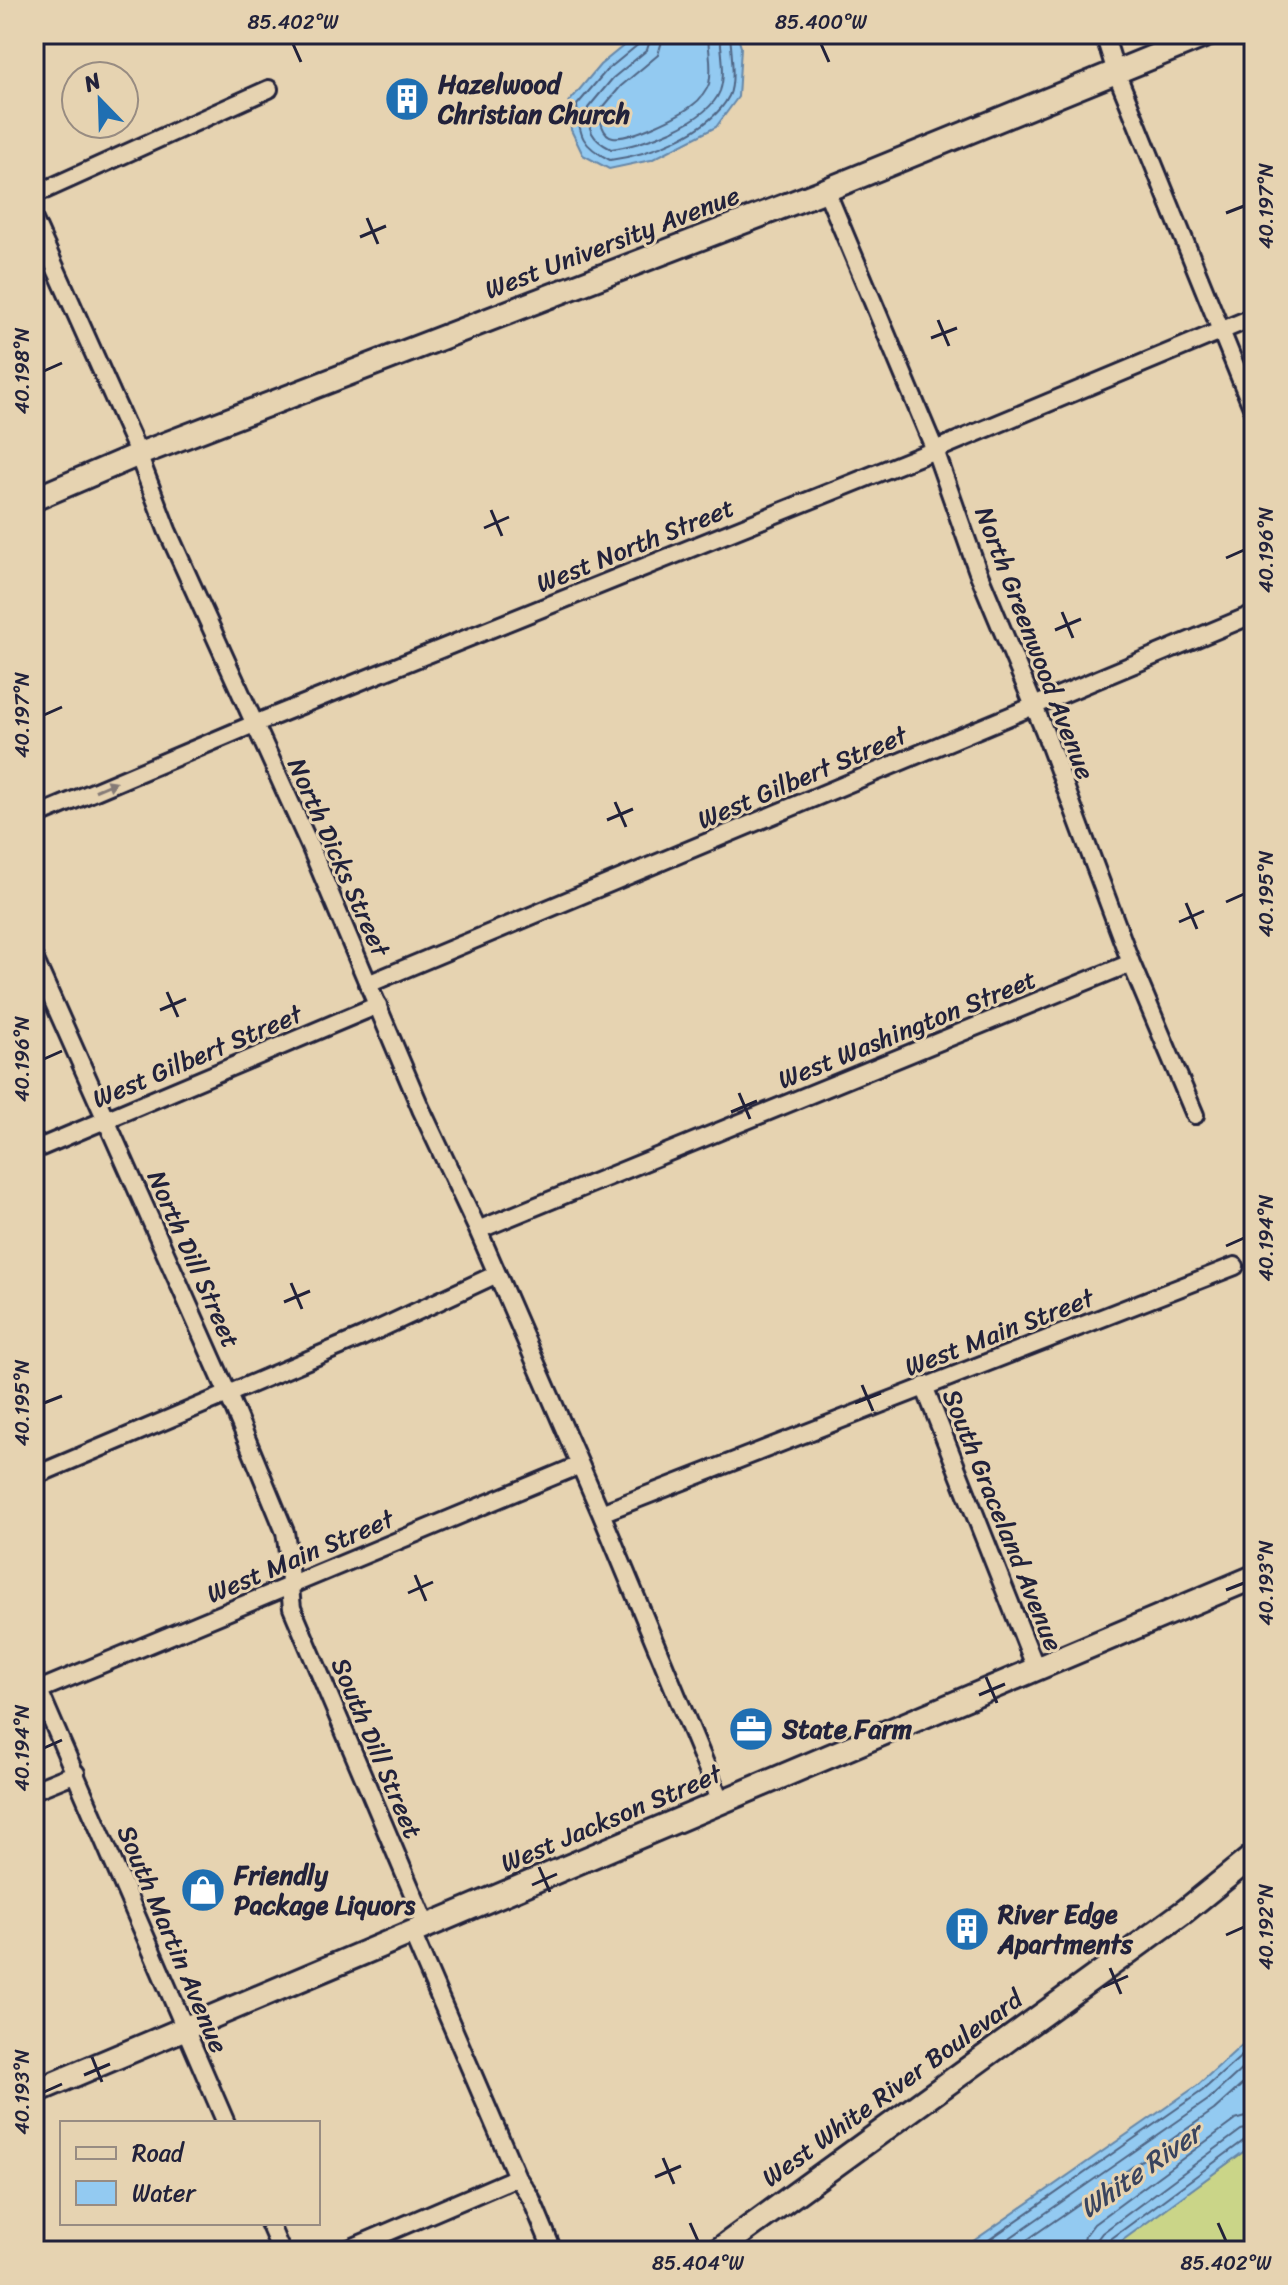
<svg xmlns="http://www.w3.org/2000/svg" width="1288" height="2285" viewBox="0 0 1288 2285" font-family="Sriracha,sans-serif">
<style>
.green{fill:#cad588;stroke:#767c62;stroke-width:2}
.water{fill:#93caf1;stroke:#6687a8;stroke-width:2}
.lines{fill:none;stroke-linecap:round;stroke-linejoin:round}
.shore{stroke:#4f6584;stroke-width:2}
.street-casing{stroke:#22223b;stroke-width:22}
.secondary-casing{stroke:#22223b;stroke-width:28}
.street{stroke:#e6d3b1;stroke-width:16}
.secondary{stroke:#e6d3b1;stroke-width:22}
.oneway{fill:#847a76}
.ticks{fill:none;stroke:#22223b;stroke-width:3}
.labels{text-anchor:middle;stroke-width:6;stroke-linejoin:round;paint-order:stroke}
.poi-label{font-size:26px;font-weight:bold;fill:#22223b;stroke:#e6d3b1;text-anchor:start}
.street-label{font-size:26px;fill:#22223b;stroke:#e6d3b1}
.water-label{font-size:28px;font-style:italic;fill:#39445f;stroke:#e6d3b1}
.neatline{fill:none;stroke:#22223b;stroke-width:3}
.ticks-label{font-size:20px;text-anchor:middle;fill:#22223b}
</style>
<rect width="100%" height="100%" fill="#e6d3b1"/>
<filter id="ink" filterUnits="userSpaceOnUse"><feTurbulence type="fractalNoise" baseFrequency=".0125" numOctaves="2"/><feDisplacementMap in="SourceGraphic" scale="16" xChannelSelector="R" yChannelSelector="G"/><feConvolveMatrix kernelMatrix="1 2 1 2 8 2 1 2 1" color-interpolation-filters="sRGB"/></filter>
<g filter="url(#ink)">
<!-- green -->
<path class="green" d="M1254,2143v108h-147l136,-99z"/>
<!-- water -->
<path class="water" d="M638,34h99l4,13 -3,50 -22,30 -65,33 -42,9 -26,-14 -12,-25 -2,-28 31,-37z
M1254,2034v109l-11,9 -135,99h-149l239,-166z"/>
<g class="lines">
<!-- shore -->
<path class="shore" d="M642,34l-2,9 -34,28 -29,34c2,31 5,41 33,55 38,-5 101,-28 119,-64 7,-14 2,-46 1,-62
M652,34l-5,16 -34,28 -25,30c0,22 3,31 23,41 30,-3 97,-27 109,-58 6,-17 1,-40 0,-57
M664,34l-6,21 -37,31 -21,25c0,9 2,24 13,26 17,3 68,-22 81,-33 6,-4 13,-14 15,-20 4,-17 -1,-34 -1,-50
M973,2251l229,-160 52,-46
M991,2251l217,-151 46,-42
M1011,2251l203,-141 40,-36
M1082,2251l3,-15 9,-12 141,-104 19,-5
M1094,2251l2,-10 6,-8 139,-103 13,-3
M1104,2251l4,-10 138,-102 8,-2"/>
<!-- street casing -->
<g class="street-casing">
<path id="street" d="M1104,34l12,38 138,340
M826,190l109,260 43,122 66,158 87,233 64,152
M34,191l11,-1 224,-101
M34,220l99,221 34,89 143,316 111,263 57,121 123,283 120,289
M34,817l220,-93 681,-274 319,-133
M34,958l194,436 57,138c5,26 4,51 7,76l135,319
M368,984l886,-370
M34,1150l344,-145
M478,1230l653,-267
M924,1386l113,285
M34,1476l328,-139 135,-63
M601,1513l634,-247
M34,1679l192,444
M39,1690l541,-225
M34,1790l42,-17
M412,1933l105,244 14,21 22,53
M269,2223l12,28
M344,2251l173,-74"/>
</g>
<!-- secondary casing -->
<g class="secondary-casing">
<path id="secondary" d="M34,499l103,-44 689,-265 383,-156
M34,2092l1220,-515
M717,2251l468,-340 69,-56"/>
</g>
<!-- street -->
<use href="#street" class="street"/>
<!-- secondary -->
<use href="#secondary" class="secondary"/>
</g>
<!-- one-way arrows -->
<defs><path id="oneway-solid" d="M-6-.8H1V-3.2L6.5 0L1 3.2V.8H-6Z" transform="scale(2)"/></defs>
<use class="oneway" href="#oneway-solid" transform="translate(106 786) rotate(-23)"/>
</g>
<!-- ticks -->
<path class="ticks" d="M293,44l8,18M821,44l8,18M1226,213l18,-7M367,218l11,26M360,237l26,-11M938,320l11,26M931,338l26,-10M44,371l18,-8M491,510l11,26M484,528l25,-11M1226,558l18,-8M1062,612l11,26M1055,630l26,-11M44,715l18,-8M615,802l11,25M607,820l26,-11M1226,902l18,-8M1186,903l11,26M1179,922l25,-11M167,992l11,25M160,1010l26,-11M44,1059l18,-8M739,1093l11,26M731,1112l26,-11M1226,1246l18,-8M291,1283l11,26M284,1302l26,-11M862,1385l11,26M44,1403l18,-7M855,1403l26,-10M415,1575l11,26M1226,1590l18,-7M408,1593l25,-11M986,1677l11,26M979,1695l26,-11M44,1748l18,-8M539,1867l11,25M532,1885l25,-11M1226,1935l18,-8M1110,1968l11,26M1103,1987l25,-11M92,2057l10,25M84,2075l26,-11M44,2092l18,-8M663,2158l11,26M655,2177l26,-11M690,2223l8,18M1218,2223l8,18"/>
<!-- icons -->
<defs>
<g id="building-disc" transform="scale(2.3)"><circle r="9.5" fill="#1f6fb2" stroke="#e6d3b1"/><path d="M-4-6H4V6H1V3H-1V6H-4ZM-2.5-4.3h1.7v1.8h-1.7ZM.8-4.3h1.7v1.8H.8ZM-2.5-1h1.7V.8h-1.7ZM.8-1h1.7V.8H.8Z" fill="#fff"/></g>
<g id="office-disc" transform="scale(2.3)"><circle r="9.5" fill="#1f6fb2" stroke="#e6d3b1"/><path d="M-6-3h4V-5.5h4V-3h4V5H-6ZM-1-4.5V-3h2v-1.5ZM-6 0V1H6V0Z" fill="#fff"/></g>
<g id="shop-disc" transform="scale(2.3)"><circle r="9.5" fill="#1f6fb2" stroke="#e6d3b1"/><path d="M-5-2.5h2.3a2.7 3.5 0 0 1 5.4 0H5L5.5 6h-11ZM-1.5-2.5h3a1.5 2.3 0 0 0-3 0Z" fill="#fff"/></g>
</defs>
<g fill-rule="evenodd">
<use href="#building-disc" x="407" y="99"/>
<use href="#office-disc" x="751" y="1729"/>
<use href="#shop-disc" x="203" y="1890"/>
<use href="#building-disc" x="967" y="1929"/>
</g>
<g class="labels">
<!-- poi labels -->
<g class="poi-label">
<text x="438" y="93">Hazelwood<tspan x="438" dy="30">Christian Church</tspan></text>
<text x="782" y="1738">State Farm</text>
<text x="234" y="1884">Friendly<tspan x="234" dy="30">Package Liquors</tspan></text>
<text x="998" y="1923">River Edge<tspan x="998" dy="30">Apartments</tspan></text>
</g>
<!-- street labels -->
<g class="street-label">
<text transform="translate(612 242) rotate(-21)" y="9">West University Avenue</text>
<text transform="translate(635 545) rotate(-22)" y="9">West North Street</text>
<text transform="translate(1035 643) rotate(69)" y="9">North Greenwood Avenue</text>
<text transform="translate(802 777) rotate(-23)" y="9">West Gilbert Street</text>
<text transform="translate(339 857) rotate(66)" y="9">North Dicks Street</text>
<text transform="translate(907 1029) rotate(-22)" y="9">West Washington Street</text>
<text transform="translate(197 1056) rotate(-23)" y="9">West Gilbert Street</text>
<text transform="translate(194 1259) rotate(66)" y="9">North Dill Street</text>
<text transform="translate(999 1332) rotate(-21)" y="9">West Main Street</text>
<text transform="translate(1003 1520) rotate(68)" y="9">South Graceland Avenue</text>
<text transform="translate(300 1556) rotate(-23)" y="9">West Main Street</text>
<text transform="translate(377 1748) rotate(67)" y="9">South Dill Street</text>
<text transform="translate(611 1818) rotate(-23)" y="9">West Jackson Street</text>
<text transform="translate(173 1939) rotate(67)" y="9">South Martin Avenue</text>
<text transform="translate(892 2088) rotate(-36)" y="9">West White River Boulevard</text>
</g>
<!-- water labels -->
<g class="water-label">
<text transform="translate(1140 2170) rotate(-35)" y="10">White River</text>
</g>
</g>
<!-- margin -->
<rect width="1288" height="2285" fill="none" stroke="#e6d3b1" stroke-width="88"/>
<!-- legend -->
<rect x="60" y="2121" width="260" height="104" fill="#e6d3b1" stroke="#988c82" stroke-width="2"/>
<rect x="76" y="2147" width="40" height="12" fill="#e6d3b1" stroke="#988c82" stroke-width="2"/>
<text x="132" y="2161" font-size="24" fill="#22223b">Road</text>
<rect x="76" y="2181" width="40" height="24" fill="#93caf1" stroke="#988c82" stroke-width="2"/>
<text x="132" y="2201" font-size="24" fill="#22223b">Water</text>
<!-- north arrow -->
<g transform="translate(100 100) rotate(337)"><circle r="38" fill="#e6d3b1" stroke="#988c82" stroke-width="2"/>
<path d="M0-6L14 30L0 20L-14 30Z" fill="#1f6fb2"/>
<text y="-12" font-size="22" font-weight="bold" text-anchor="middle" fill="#22223b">N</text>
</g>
<rect x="44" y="44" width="1200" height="2197" class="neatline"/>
<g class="ticks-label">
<text x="293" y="29">85.402°W</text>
<text x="821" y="29">85.400°W</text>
<text transform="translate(1266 206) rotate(-90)" y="7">40.197°N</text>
<text transform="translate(22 371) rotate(-90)" y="7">40.198°N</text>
<text transform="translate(1266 550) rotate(-90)" y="7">40.196°N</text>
<text transform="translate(22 715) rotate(-90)" y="7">40.197°N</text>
<text transform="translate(1266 894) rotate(-90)" y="7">40.195°N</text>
<text transform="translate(22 1059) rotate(-90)" y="7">40.196°N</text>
<text transform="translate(1266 1238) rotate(-90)" y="7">40.194°N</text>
<text transform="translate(22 1403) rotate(-90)" y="7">40.195°N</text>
<text transform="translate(1266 1583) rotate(-90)" y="7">40.193°N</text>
<text transform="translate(22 1748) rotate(-90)" y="7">40.194°N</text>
<text transform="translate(1266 1927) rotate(-90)" y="7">40.192°N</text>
<text transform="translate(22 2092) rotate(-90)" y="7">40.193°N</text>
<text x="698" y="2270">85.404°W</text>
<text x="1226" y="2270">85.402°W</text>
</g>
</svg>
